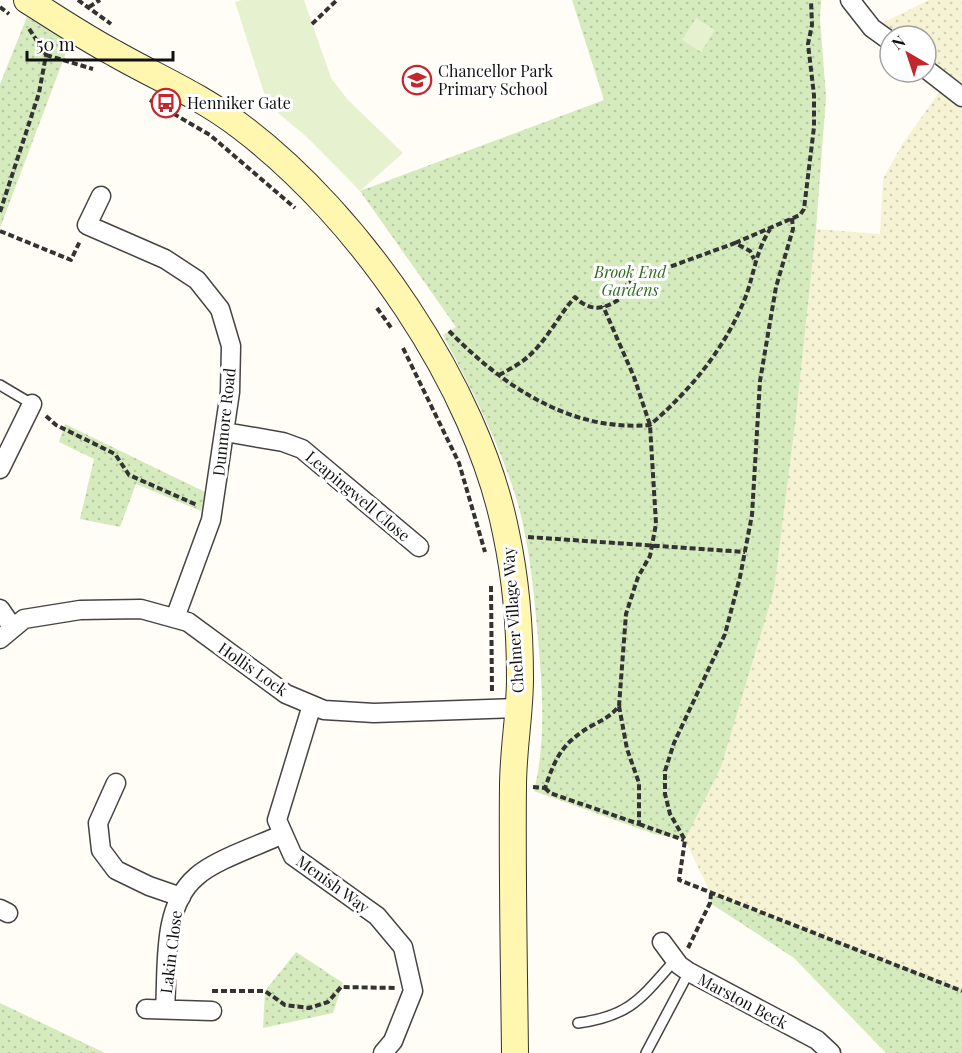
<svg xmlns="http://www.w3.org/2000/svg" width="962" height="1053" viewBox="0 0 962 1053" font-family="'Playfair Display',serif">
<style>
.farmland{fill:url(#farmland-dots)}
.grass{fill:url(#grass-dots)}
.pitch{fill:#e6f2cf}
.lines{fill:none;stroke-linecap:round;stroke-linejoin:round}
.lane-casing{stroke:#444;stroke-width:12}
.street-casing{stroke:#444;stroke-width:21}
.secondary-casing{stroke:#333;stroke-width:28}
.path{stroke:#333;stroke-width:4;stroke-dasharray:6 3;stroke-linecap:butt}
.lane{stroke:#fff;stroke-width:9}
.street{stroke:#fff;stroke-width:18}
.secondary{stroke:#fff6b0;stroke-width:26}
.labels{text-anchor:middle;stroke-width:6;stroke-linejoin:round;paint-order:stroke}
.poi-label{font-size:16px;fill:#111;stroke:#fff;text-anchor:start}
.park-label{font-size:16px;font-style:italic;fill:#2f6b1f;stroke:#fff}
.street-label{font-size:16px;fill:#111;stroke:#fff}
</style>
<defs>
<pattern id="farmland-dots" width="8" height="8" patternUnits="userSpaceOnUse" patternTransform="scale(1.5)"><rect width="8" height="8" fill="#f6f3d4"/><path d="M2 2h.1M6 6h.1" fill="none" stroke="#d2cfb5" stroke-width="1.8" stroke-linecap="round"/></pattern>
<pattern id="grass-dots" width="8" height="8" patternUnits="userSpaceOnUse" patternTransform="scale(1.5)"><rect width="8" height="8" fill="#d5ebbd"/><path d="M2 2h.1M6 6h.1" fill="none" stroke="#b6c8a1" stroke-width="1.8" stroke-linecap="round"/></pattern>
</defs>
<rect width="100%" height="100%" fill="#fffdf5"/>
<!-- farmland -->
<path class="farmland" d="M929,0h33v989l-251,-95 -26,-54 36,-73 76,-359 19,-179 64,5 3,-55 20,-36 42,-59 -19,-15v-33h-36l-18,-8z"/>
<!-- grass -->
<path class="grass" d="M572,0h249l-1,19 6,78 -10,132 -19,179 -23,182 -53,177 -36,73 -31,-6 -120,-43c13,-54 8,-109 3,-164 -4,-42 -8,-85 -20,-126 -17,-57 -46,-113 -74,-166l13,-8 -96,-136 244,-91z
M27,17l43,25 -70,186v-144z
M65,424l140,68 -4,19 -65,-27 -16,43 -40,-8 14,-60 -35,-17z
M711,894l251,95v64h-76l-92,-95 -84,-55z
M296,952l47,31 -10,30 -70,15 2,-37z
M0,1003l105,50h-105z"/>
<!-- pitch -->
<path class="pitch" d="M242,0h62l27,78 17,22 55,53 -43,38 -52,-53 -36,-30 -6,-9 -31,-97z
M696,18l19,12 -14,22 -19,-12z"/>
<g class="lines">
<!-- lane casing -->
<g class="lane-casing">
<path id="lane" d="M0,385l32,19
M578,1023c53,-7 64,-26 97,-63
M646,1053l43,-81"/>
</g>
<!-- street casing -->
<g class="street-casing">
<path id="street" d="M850,0l22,28 18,13
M926,69l36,28
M101,196l-14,29 78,34 32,21 23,29 11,37 -1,46 -19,128 -36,98
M225,432l58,10 19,7 117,98
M0,469l32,-65
M0,609l13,19
M0,639l24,-20 56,-9 61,-1 47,13 98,72 38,16 50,3 145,-5
M312,705l-35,115 16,36 84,60 26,31 10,44 -20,50 -10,12
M116,783l-18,40 3,27 15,20 33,16 32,11
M0,909l8,4
M662,942l17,23 10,7 128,68 14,13
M146,1009l66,2
M165,1009c3,-41 -4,-102 31,-132 18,-17 64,-32 87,-43"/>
</g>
<!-- secondary casing -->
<g class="secondary-casing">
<path id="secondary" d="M27,0c29,18 57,37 87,53 42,24 87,43 126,73 120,90 237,260 266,407 10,47 14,98 14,145 0,36 -7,72 -7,108 -1,89 1,178 2,267"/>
</g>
<!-- path -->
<path class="path" d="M78,0l33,24
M0,7l9,7
M89,7l11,-7
M312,24l25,-24
M46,55l47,14
M150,100l60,35 85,73
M0,212l39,-119 7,-38 -18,-28
M792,218l1,11 -17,58 -16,94 -8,134 -12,62 -15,57 -51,109 -9,28v23l5,20 15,26 -6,40 283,111
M0,231l71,29 9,-19
M735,243l65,-28 4,-6 10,-82v-32l-6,-51 4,-19 -1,-24
M377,308l15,21
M449,331c54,55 121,101 201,94 41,-35 78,-80 97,-132 8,-24 9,-41 23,-64
M403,348l56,115 26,89
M499,375c11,-6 23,-12 32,-21 17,-16 28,-39 44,-57 15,15 29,13 46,1l7,-16 107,-39 15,8 4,8
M46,416l10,9 59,29 14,21 68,30
M528,537l217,15
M491,586l1,106
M533,787l12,1c11,-32 18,-46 48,-63 10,-5 19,-10 26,-19l7,-92 12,-37 12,-21 6,-32 -6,-99 -16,-48 -31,-71
M545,788l5,5 89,31v-41l-12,-34 -8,-43
M639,824l45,16
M688,948l22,-45 1,-9
M212,991h53l20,14 24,3 19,-6 13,-15 55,1"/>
<!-- lane -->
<use href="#lane" class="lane"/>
<!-- street -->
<use href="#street" class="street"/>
<!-- secondary -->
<use href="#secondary" class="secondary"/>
</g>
<!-- icons -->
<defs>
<g id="school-ring" transform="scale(1.5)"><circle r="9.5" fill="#fff" stroke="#c4262e" stroke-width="1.5"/><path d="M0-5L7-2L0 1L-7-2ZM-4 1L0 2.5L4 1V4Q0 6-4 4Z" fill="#c4262e"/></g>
<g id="bus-ring" transform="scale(1.5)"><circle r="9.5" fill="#fff" stroke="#c4262e" stroke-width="1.5"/><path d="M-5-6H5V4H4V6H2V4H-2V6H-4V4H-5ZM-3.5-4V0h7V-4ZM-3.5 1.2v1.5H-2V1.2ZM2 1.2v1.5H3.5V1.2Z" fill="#c4262e"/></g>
</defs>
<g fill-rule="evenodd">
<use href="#school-ring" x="417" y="80"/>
<use href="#bus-ring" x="166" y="103"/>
</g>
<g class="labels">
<!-- poi labels -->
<g class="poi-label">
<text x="438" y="77">Chancellor Park<tspan x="438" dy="18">Primary School</tspan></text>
<text x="187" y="109">Henniker Gate</text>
</g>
<!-- park labels -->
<g class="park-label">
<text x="630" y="278">Brook End<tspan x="630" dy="18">Gardens</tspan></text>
</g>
<!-- street labels -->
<g class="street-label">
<text transform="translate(224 422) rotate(-84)" y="6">Dunmore Road</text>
<text transform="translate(358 496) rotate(40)" y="6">Leapingwell Close</text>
<text transform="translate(513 620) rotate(-94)" y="6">Chelmer Village Way</text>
<text transform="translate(253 669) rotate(35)" y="6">Hollis Lock</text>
<text transform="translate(333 884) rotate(36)" y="6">Menish Way</text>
<text transform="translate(171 952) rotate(-83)" y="6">Lakin Close</text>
<text transform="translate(743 1001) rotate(28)" y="6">Marston Beck</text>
</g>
</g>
<!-- north arrow -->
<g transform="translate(908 54) rotate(321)"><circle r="28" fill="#ffffff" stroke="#a0a0a0" stroke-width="1.5"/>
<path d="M0-4.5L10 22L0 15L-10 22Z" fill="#c4262e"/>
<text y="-9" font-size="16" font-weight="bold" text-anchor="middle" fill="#111111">N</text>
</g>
<!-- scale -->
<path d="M27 51v9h146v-9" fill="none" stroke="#111111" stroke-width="3"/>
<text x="36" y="51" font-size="18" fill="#111111" stroke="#ffffff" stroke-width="4.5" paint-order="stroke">50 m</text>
</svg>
